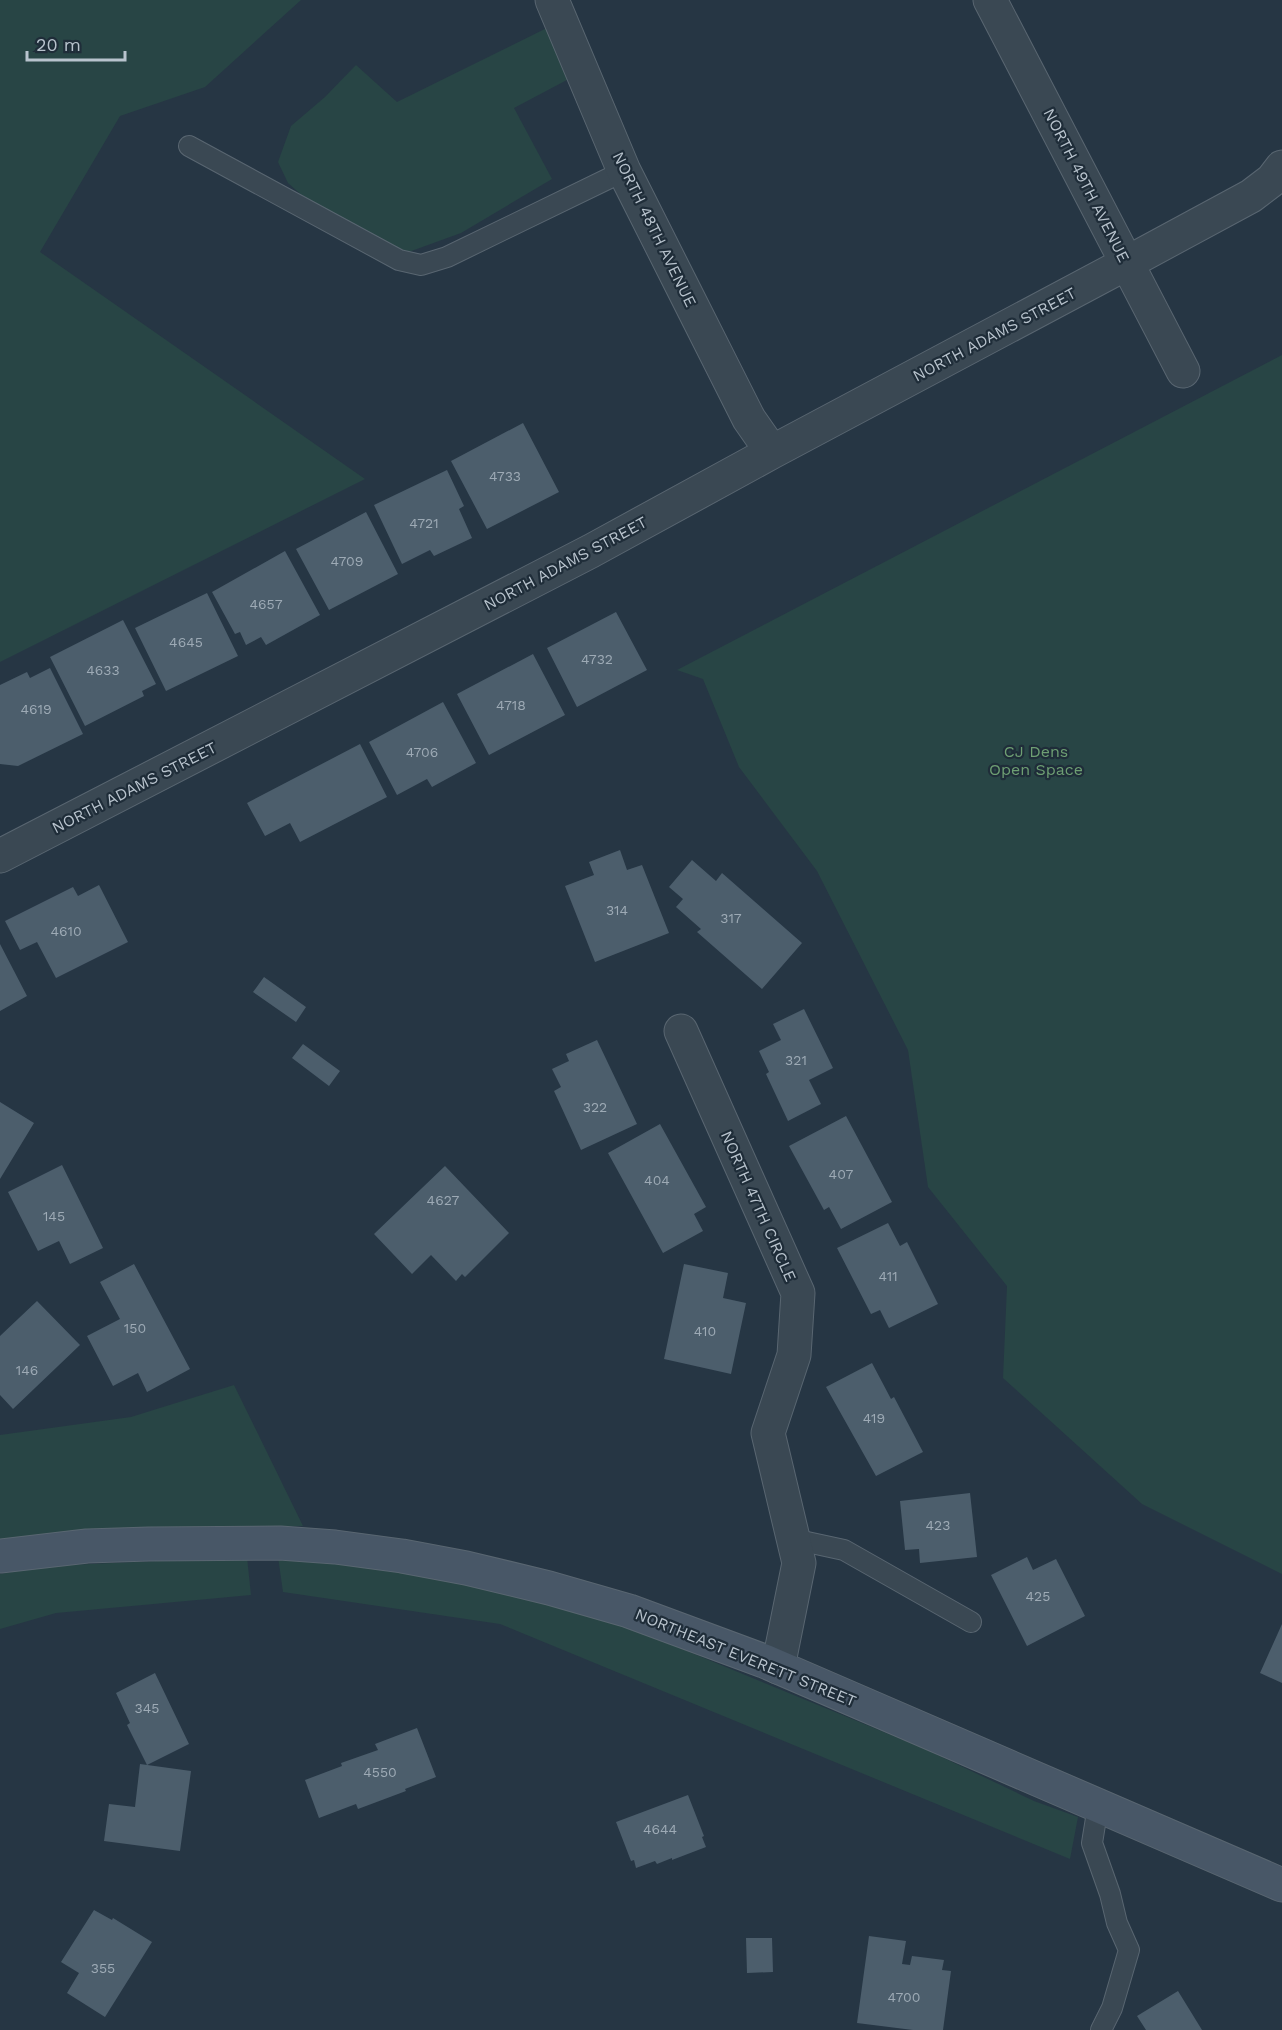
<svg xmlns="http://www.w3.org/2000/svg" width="1282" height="2030" viewBox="0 0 1282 2030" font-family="'Work Sans',sans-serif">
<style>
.green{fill:#284545}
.building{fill:#4c5e6c}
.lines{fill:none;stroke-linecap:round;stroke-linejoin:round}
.service-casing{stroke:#596671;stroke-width:22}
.minor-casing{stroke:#596671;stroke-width:35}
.secondary-casing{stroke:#596671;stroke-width:35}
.service{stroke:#3a4853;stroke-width:20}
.minor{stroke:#3a4853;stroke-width:33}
.secondary{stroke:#485767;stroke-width:33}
.labels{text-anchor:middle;stroke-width:4.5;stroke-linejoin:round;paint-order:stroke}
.number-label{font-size:14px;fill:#9daab5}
.street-label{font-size:16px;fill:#b8c3cd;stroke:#1f2d39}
.park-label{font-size:16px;fill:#6e9f73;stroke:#1f2d39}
</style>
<rect width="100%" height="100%" fill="#263644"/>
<!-- green -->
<path class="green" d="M0,0h301l-96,87 -85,29 -80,136 325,227 -365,183z
M561,21l21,51 -68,36 38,71 -91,54 -55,20 -92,-47 -26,-23 -10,-21 13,-36 34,-29 31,-32 41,37z
M1282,355v1219l-140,-70 -139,-126 4,-92 -79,-99 -20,-137 -91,-179 -78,-104 -36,-88 -26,-9z
M234,1385l69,141 -218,6 -85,14v-111l131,-18z
M247,1557l4,38 -195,18 -56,16v-55l45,-8z
M278,1557l81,6 162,27 132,47 272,112 109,52 44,16 -8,42 -570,-235 -217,-32z"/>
<!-- building -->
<path class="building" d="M523,423l36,69 -72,37 -36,-68z
M447,470l17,36 -5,3 13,29 -38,18 -4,-6 -28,14 -28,-59z
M366,512l32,62 -69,36 -33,-61z
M285,551l35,64 -54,30 -5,-8 -15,8 -6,-13 -5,2 -23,-42z
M207,593l31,63 -72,35 -31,-63z
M616,612l31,58 -70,37 -30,-59z
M123,620l33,64 -14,7 2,5 -59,30 -35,-69z
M533,654l32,61 -76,40 -32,-61z
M50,668l33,66 -65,32 -18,-2v-79l27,-13 3,6z
M443,702l33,61 -44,24 -5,-8 -30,16 -28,-53z
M360,744l27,53 -87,45 -10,-19 -25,13 -18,-33z
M620,850l7,20 15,-5 27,68 -74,29 -30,-76 29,-11 -5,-13z
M692,860l24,21 6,-8 80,70 -40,46 -65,-57 4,-3 -25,-22 7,-8 -14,-12z
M99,885l29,57 -72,36 -19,-36 -17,8 -15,-29 68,-34 5,9z
M0,944l27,52 -27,15z
M264,977l42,30 -10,15 -43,-30z
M804,1009l29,59 -24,12 12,24 -33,17 -22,-47 3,-2 -10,-21 22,-11 -8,-16z
M597,1040l40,84 -56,26 -27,-59 7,-4 -9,-18 17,-8 -3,-7z
M303,1044l37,27 -11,15 -37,-28z
M0,1102l34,21 -34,56z
M846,1116l46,86 -51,27 -12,-22 -5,3 -35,-64z
M660,1124l46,83 -12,7 9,17 -40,22 -55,-100z
M62,1165l41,83 -33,16 -11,-23 -21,10 -30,-59z
M445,1166l64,67 -44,44 -3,-3 -6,7 -25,-26 -19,19 -38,-40z
M888,1223l12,23 7,-4 31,62 -49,24 -9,-18 -9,4 -34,-66z
M134,1264l56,105 -43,23 -9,-19 -25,13 -26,-50 33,-17 -20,-37z
M684,1264l44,9 -5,25 23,5 -15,71 -67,-15z
M37,1301l43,44 -67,64 -13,-14v-59z
M872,1363l19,36 3,-2 29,55 -47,24 -50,-89z
M970,1493l7,64 -57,6 -1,-14 -14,1 -5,-49z
M1027,1557l6,13 23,-11 29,57 -58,30 -36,-71z
M1282,1624v59l-22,-10z
M155,1673l34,71 -42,21 -20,-40 3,-2 -14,-30z
M417,1728l19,49 -31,12 1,2 -48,18 -2,-5 -37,14 -14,-38 37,-14 -1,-3 37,-13 -3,-6z
M140,1764l51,7 -11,80 -76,-10 5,-37 26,3z
M688,1795l16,41 -2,1 4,10 -34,13v-2l-15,6 -2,-3 -19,7 -2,-8 -3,1 -15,-39z
M94,1910l18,10 1,-2 39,24 -47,75 -38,-24 12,-20 -18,-11z
M869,1936l37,5 -4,23 8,1 2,-9 32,4 -2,10 9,1 -8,59h-30l-56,-7z
M746,1938h26l1,34 -26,1z
M1178,1991l24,39h-56l-9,-14z"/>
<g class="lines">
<!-- service casing -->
<g class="service-casing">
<path id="service" d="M189,146l210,114 22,5 26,-8 177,-86
M793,1539l51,11 127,72
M1098,1806l-6,37 18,51 7,29 12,27 -17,58 -11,22"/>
</g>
<!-- minor casing -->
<g class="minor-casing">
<path id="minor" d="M552,0l72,171 125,248 23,33
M990,0l193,371
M0,856l591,-305 181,-99 355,-189 124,-67 21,-16 10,-13
M681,1031l117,262 -4,62 -26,78 31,130 -21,104"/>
</g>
<!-- secondary casing -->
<g class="secondary-casing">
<path id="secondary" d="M0,1556l87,-10 62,-2 131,-1 55,4 67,9 64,12 83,20 80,23 135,50 518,224"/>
</g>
<!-- service -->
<use href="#service" class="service"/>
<!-- minor -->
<use href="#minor" class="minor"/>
<!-- secondary -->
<use href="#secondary" class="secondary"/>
</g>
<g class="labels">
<!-- number labels -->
<g class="number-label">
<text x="505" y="481">4733</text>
<text x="424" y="528">4721</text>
<text x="347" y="566">4709</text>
<text x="266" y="609">4657</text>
<text x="186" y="647">4645</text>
<text x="597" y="664">4732</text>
<text x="103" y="675">4633</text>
<text x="511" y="710">4718</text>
<text x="36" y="714">4619</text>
<text x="422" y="757">4706</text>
<text x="617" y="915">314</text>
<text x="731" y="923">317</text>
<text x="66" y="936">4610</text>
<text x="796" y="1065">321</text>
<text x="595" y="1112">322</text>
<text x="841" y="1179">407</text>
<text x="657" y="1185">404</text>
<text x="443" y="1205">4627</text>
<text x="54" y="1221">145</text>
<text x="888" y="1281">411</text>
<text x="135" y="1333">150</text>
<text x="705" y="1336">410</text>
<text x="27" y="1375">146</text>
<text x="874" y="1423">419</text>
<text x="938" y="1530">423</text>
<text x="1038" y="1601">425</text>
<text x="147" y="1713">345</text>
<text x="380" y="1777">4550</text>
<text x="660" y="1834">4644</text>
<text x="103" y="1973">355</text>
<text x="904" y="2002">4700</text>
</g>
<!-- street labels -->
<g class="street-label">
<text transform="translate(1087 185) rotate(63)" y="6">NORTH 49TH AVENUE</text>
<text transform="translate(655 229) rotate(64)" y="6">NORTH 48TH AVENUE</text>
<text transform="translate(994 334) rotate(-28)" y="6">NORTH ADAMS STREET</text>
<text transform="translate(565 563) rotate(-28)" y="6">NORTH ADAMS STREET</text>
<text transform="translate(134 787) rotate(-27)" y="6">NORTH ADAMS STREET</text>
<text transform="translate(759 1206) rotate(66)" y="6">NORTH 47TH CIRCLE</text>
<text transform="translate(746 1657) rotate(22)" y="6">NORTHEAST EVERETT STREET</text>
</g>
<!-- park labels -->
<g class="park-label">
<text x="1036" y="757">CJ Dens<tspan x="1036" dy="18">Open Space</tspan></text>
</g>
</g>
<!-- scale -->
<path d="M27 51v9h98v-9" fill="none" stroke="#b8c3cd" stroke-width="3"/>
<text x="36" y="51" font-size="18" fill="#b8c3cd" stroke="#1f2d39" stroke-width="4.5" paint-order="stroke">20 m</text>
</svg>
